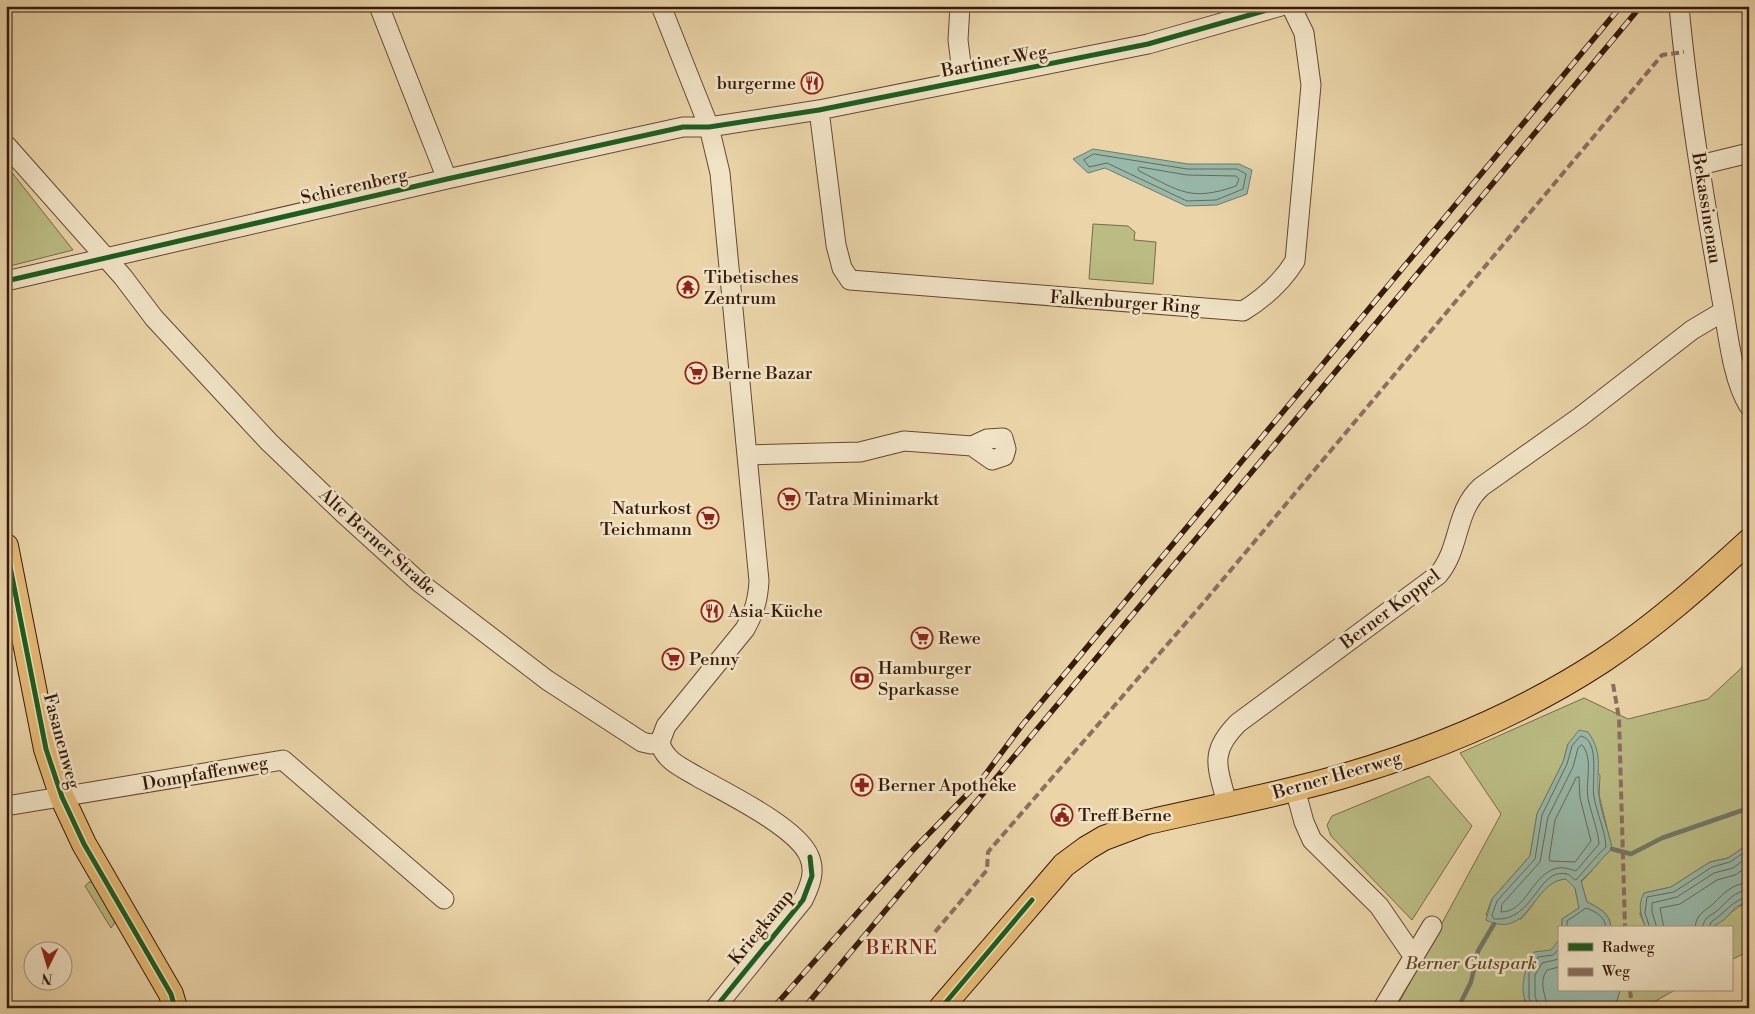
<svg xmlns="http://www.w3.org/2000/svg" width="1755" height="1014" viewBox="0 0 1755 1014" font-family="'Libre Bodoni',serif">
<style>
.green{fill:#bbbc84;stroke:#796b48}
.water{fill:#98b8a9;stroke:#71796a}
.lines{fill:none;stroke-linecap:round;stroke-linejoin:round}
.shore{stroke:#68695a;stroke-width:1}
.stream{stroke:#71796a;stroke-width:4.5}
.minor-casing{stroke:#644832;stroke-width:21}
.major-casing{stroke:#371a0b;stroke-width:26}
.minor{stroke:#f1e3c6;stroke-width:19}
.major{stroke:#e5ba74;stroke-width:24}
.rail-casing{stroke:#371a0b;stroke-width:5.5}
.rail{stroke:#f1e3c6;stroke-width:4;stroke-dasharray:11;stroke-linecap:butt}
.quiet{stroke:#8d6e63;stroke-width:4;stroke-dasharray:8 4;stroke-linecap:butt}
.cycleway-casing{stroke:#f1e3c6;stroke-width:8}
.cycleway{stroke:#1b5e20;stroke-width:5}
.labels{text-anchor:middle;stroke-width:5;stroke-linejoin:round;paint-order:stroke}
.street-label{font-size:18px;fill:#371a0b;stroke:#f1e3c6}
.poi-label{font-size:18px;fill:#371a0b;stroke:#f1e3c6;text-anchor:start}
.park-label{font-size:18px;font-style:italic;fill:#5f4b2f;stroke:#f1e3c6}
.neighbourhood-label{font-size:19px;letter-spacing:1px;fill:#7a1f14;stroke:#f1e3c6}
</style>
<rect width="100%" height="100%" fill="#ead4a8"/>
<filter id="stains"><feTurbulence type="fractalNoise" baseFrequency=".004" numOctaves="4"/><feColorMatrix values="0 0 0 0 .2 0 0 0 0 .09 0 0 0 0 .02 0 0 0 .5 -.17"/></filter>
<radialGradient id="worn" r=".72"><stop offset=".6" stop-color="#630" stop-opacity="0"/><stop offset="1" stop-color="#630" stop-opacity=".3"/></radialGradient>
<!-- green -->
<path class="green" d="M6,165l67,85 -67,17z
M1093,224l35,2 7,6 -1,8 22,2 -3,42 -64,-5z
M1749,661v183l-21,14 -18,4 -39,25 -27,6 -4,21 6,14h-35c-1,-15 -12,-20 -24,-26l-6,-20c12,-11 19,-24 31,-33l-13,-54 1,-20 -32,-31 -5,18 -26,52 -7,42 -38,43 -6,16 35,4c14,-14 23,-39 45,-40l9,9 4,20 -17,11v9h-3v12l-35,60 5,8h-133l105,-194 -41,-61 124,-55 44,21 80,-20z
M1429,776l43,50 -60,94 -81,-84 -4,-11 5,-9z
M89,882h5l22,39 -5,7 -26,-42z
M1749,901v50l-18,9v-32h-20c14,-9 23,-20 38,-27z
M1620,990h55l-32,18h-28z"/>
<!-- water -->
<path class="water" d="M1093,149l95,15h51l13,6 -5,24 -30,11 -31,1 -81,-38 -17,5 -15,-14z
M1579,730l9,2c17,23 7,40 11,64 2,18 10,35 13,53 -12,10 -19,22 -31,32l6,21c12,6 23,11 24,26h-49v-9l17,-11 -4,-20 -9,-9c-34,2 -36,62 -80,41l6,-21 38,-43 7,-42 26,-52 5,-18z
M1749,844v57l-13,6 -11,12 -14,9h-65c-5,-12 -9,-23 -2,-35l27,-6 39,-25 18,-4z
M1559,940v50h61l-5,18h-86c-12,-18 -4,-39 5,-56l17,-2z"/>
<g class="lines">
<!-- shore -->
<path class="shore" d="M1094,154l93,15h50l9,5 -3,15 -27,11 -29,1 -80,-38 -18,4 -5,-7z
M1140,167l47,8 49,1 3,3 -3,7c-46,16 -56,5 -97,-15l-1,-2z
M1581,736c20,4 10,47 13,61 3,17 11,33 12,50 -11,10 -19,21 -30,33 -4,-1 -5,-5 -9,-6 -30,-7 -32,48 -73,45l-2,-4 5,-14 38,-42 7,-44 25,-51 5,-18z
M1582,745c12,13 3,37 6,53 3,16 10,31 11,46l-23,27c-7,-2 -14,-5 -22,-2 -23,8 -28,43 -53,43l1,-8 38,-42 8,-45 25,-50 5,-19z
M1579,777l1,21 11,43 -16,21 -25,-1 -1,-2 6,-39 21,-42z
M1567,928v-7l19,-13c10,4 19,8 20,20
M1650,928l-5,-15 2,-16 27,-5 38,-25 18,-5 19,-13
M1657,928l-5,-16v-9l25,-6 37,-24 19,-5 16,-12
M1664,928l-4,-20 20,-4 37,-24 18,-5 14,-9
M1695,928c1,-15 10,-16 19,-25 10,-10 19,-20 35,-20
M1703,928c0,-11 8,-12 15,-18 10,-9 16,-19 31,-20
M1709,928l2,-6c13,-8 22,-23 38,-25
M1533,1008l-4,-10v-25l9,-16 15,-2 6,-6
M1539,1008l-4,-12v-21l7,-12 17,-4
M1547,1008c-1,-14 -9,-25 0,-38l12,-3"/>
<!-- stream -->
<path class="stream" d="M1612,849l19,5 31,-16 87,-30
M1458,1008l13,-26 7,-31 16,-27"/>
<!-- minor casing -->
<g class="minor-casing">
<path id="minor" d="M379,6l68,173
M661,6l48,121 11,46 39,408c-1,19 -5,32 -14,48l-79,97 -6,16c4,19 23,26 38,35 28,16 99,50 111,79 7,15 1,30 -6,44l-88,108
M960,6l-2,34 5,40
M1679,6c9,99 26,197 43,294 6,32 10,79 27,106
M819,110l17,135 6,23 8,12 393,31c21,-13 39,-29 52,-50l16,-176 -7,-52 -13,-27
M6,145l117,132 31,41 115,124 73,70 77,70 128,98 95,62 9,2 9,-2
M1700,165l49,-12
M6,281l441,-102 236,-52h26l110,-17 329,-66 133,-38
M747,455l113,-3 44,-11 68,5 15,-7 16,-1 3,11 -2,7 -12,4 -20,-14
M1295,789l9,33 8,18 67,66 35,51
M1227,804c-9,-37 -19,-51 11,-81l200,-148c23,-27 16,-63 43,-88l99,-70 112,-87 32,-19
M6,806l277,-46 161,139
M1383,1008l49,-82"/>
</g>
<!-- major casing -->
<g class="major-casing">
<path id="major" d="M6,546l40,203 16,48 22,47 87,150 4,14
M941,1008l123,-143 23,-17 17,-10 40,-15c67,-16 136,-28 203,-48 89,-26 177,-63 255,-114 53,-35 100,-77 147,-120"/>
</g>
<!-- minor -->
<use href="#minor" class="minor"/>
<!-- major -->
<use href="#major" class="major"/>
<!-- rail casing -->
<g class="rail-casing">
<path id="rail" d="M773,1008l140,-158 69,-71 41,-55 598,-718
M804,1008l837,-1002"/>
</g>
<!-- rail -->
<use href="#rail" class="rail"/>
<!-- quiet -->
<path class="quiet" d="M1613,684l6,34 6,210
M935,932l52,-62 1,-18 216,-250 458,-547 22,-3
M1630,990l2,18"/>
<!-- cycleway casing -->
<g class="cycleway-casing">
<path id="cycleway" d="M6,281l441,-102 236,-52h26l110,-17 329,-66 133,-38
M6,546l40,203 16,48 22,47 87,150 4,14
M715,1008l88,-108 9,-24 -2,-19
M941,1008l91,-108"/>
</g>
<!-- cycleway -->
<use href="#cycleway" class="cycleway"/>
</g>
<!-- icons -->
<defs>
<g id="restaurant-ring" transform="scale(1.125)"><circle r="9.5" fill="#f1e3c6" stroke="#8f2418" stroke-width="1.5"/><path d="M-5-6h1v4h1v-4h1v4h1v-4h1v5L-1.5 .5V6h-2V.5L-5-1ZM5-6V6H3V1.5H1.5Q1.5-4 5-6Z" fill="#8f2418"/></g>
<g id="temple-ring" transform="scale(1.125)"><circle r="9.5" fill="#f1e3c6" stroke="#8f2418" stroke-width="1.5"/><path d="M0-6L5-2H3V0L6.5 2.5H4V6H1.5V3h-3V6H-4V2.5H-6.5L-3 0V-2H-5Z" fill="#8f2418"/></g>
<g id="supermarket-ring" transform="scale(1.125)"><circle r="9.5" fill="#f1e3c6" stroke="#8f2418" stroke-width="1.5"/><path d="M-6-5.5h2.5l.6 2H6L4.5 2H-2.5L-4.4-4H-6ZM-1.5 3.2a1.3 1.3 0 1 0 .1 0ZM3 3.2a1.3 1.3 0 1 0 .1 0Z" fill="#8f2418"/></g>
<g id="bank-ring" transform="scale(1.125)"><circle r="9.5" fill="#f1e3c6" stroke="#8f2418" stroke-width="1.5"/><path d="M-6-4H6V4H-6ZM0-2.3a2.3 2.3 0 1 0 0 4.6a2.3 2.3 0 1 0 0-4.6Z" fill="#8f2418"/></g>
<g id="pharmacy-ring" transform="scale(1.125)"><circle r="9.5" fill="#f1e3c6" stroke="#8f2418" stroke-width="1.5"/><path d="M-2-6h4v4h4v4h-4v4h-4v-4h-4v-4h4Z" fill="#8f2418"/></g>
<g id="civic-ring" transform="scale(1.125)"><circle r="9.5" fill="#f1e3c6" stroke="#8f2418" stroke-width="1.5"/><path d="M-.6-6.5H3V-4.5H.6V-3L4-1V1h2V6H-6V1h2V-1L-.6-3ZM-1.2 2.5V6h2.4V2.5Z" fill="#8f2418"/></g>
</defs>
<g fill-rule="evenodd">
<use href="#restaurant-ring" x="812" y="83"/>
<use href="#temple-ring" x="688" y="287"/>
<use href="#supermarket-ring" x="696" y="373"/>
<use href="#supermarket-ring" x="789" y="499"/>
<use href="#supermarket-ring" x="708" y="518"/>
<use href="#restaurant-ring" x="712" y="611"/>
<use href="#supermarket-ring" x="922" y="638"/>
<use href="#supermarket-ring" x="673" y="659"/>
<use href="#bank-ring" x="862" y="678"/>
<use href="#pharmacy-ring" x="862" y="785"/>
<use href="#civic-ring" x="1062" y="815"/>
</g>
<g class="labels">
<!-- street labels -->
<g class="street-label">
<text transform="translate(994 61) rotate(-11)" y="6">Bartiner Weg</text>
<text transform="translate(354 186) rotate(-13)" y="6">Schierenberg</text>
<text transform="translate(1707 208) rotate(81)" y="6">Bekassinenau</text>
<text transform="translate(1125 302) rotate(4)" y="6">Falkenburger Ring</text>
<text transform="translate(378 542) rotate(42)" y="6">Alte Berner Straße</text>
<text transform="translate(1390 609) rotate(-37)" y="6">Berner Koppel</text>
<text transform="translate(62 741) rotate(75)" y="6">Fasanenweg</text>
<text transform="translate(205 773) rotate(-10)" y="6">Dompfaffenweg</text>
<text transform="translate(1337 775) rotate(-16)" y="6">Berner Heerweg</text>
<text transform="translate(761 927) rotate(-51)" y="6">Kriegkamp</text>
</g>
<!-- poi labels -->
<g class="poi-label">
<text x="796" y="89" text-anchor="end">burgerme</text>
<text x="704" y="283">Tibetisches<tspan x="704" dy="21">Zentrum</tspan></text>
<text x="712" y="379">Berne Bazar</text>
<text x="805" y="505">Tatra Minimarkt</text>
<text x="692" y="514" text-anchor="end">Naturkost<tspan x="692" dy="21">Teichmann</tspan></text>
<text x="728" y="617">Asia-Küche</text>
<text x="938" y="644">Rewe</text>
<text x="689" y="665">Penny</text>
<text x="878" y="674">Hamburger<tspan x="878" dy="21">Sparkasse</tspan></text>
<text x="878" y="791">Berner Apotheke</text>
<text x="1078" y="821">Treff Berne</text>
</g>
<!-- park labels -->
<g class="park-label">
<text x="1471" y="969">Berner Gutspark</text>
</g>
<!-- neighbourhood labels -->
<g class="neighbourhood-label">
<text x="902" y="954">BERNE</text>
</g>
</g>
<!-- margin -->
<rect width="1755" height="1014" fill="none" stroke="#ead4a8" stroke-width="25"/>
<rect x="8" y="8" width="1740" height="999" fill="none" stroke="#371a0b" stroke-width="2.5"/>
<rect x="12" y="12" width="1730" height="989" fill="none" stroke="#371a0b"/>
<!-- legend -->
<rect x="1558" y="926" width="175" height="65" fill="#f1e3c6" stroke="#a7937b"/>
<rect x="1568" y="943" width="25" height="8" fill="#1b5e20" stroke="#a7937b"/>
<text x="1602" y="952" font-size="15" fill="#371a0b">Radweg</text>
<rect x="1568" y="968" width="25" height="8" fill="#8d6e63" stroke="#a7937b"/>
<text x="1602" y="976" font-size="15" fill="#371a0b">Weg</text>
<!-- north arrow -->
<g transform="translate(48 966) rotate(185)"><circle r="24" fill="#f1e3c6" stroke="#a7937b"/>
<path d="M0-4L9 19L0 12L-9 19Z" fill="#8f2418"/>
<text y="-8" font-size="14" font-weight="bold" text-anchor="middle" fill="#371a0b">N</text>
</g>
<rect width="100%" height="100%" filter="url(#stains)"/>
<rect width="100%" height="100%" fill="url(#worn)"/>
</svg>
